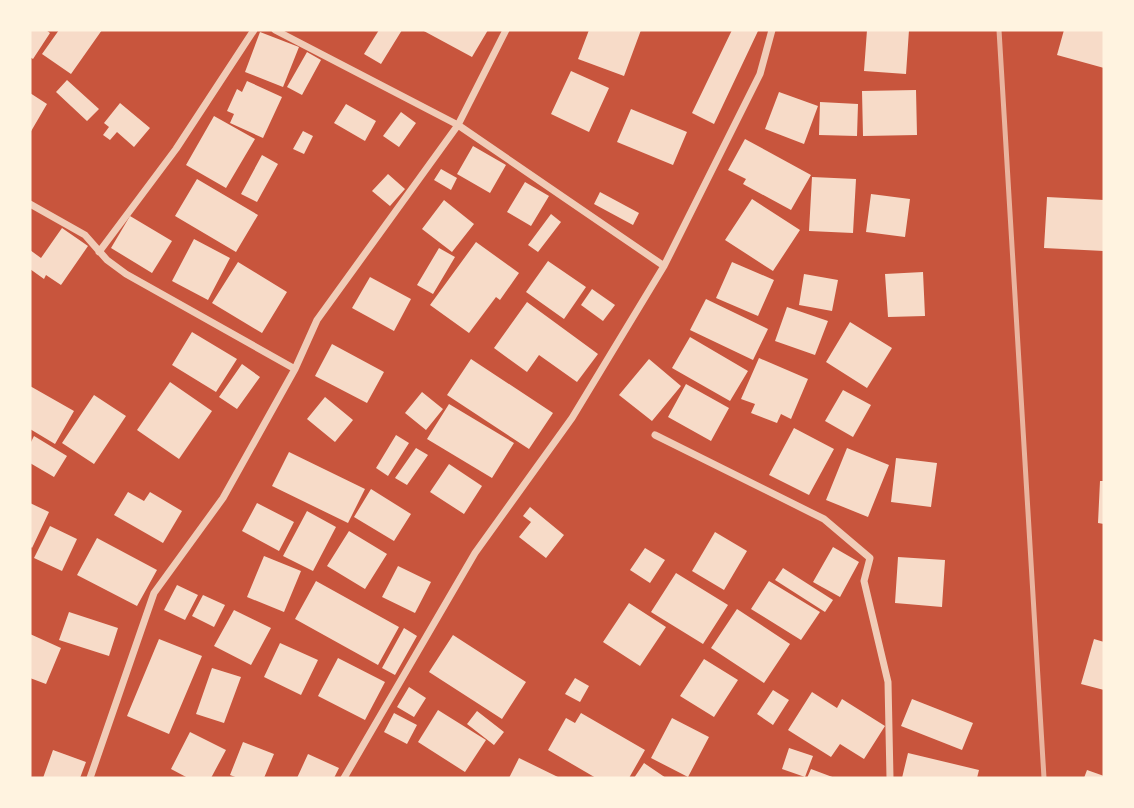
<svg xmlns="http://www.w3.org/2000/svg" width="1134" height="808" viewBox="0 0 1134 808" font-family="'Source Sans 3',sans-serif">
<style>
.building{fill:#f7dbc8}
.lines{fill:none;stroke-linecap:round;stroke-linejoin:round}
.minor{stroke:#f1ccb7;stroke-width:7}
.rail{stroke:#e9b49f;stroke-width:5}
</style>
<rect width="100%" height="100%" fill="#c8553d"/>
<!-- building -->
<path class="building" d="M30,30h16l4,3 -17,26 -3,-2z
M59,30h43l-31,44 -29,-20z
M379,30h23l-21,34 -17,-10z
M422,30h66l-16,27z
M589,30h52l-17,46 -46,-17z
M732,30l26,1 -44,93 -22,-11z
M867,30h42l-3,44 -42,-3z
M1064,30h40v38l-47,-13z
M260,32l39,15 -16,40 -38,-15z
M307,52l14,8 -19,35 -15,-8z
M571,71l38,17 -20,44 -38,-18z
M67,80l32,29 -12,12 -31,-29z
M247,81l35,16 -19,41 -33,-15 4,-9 -7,-3 10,-22 5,3z
M916,90l1,45 -54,1 -1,-45z
M779,92l39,14 -14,38 -39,-15z
M30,93l17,11 -17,29z
M820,102l38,2 -1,32 -38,-1z
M120,103l30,25 -16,19 -17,-15 -7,8 -7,-5 6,-8 -5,-4z
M346,104l30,17 -11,20 -31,-18z
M631,109l56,23 -14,33 -56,-23z
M401,112l15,11 -17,24 -16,-11z
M214,116l41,23 -29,49 -40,-23z
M303,131l10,5 -9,18 -11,-5z
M745,139l66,36 -20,35 -48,-26 3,-5 -18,-9z
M473,146l33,19 -16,28 -33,-19z
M262,155l16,9 -21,38 -16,-8z
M441,169l16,9 -6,12 -17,-10z
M388,174l17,15 -15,17 -18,-15z
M812,177l44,2 -3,54 -44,-2z
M197,179l61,36 -22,37 -61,-36z
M525,182l24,14 -18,30 -24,-14z
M600,192l39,21 -6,12 -39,-21z
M871,194l39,5 -5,38 -39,-5z
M1047,197l57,3v51l-60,-3z
M752,199l48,31 -27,41 -48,-31z
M444,200l30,24 -22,28 -30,-23z
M551,214l10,8 -23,30 -10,-7z
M130,216l42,25 -20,32 -41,-25z
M62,228l26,18 -27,39 -15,-10 -2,4 -14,-10v-19l11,8z
M194,239l36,19 -22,42 -36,-19z
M476,242l43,31 -19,27 -4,-3 -27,36 -39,-28z
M439,248l16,9 -22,37 -16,-9z
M548,261l38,26 -22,32 -38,-27z
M238,262l49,30 -25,41 -50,-30z
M732,262l42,18 -16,36 -42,-18z
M923,272l2,44 -37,1 -3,-43z
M804,274l34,6 -6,31 -33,-6z
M370,277l41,22 -17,32 -42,-23z
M592,289l23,16 -12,16 -22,-16z
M706,299l62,30 -15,31 -63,-30z
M527,302l71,52 -21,28 -38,-27 -12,17 -33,-24z
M787,307l41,14 -13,34 -40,-14z
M850,322l42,26 -25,40 -41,-26z
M192,332l45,27 -21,33 -44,-27z
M690,337l58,34 -18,30 -58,-33z
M332,344l52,28 -17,31 -52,-27z
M759,358l49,21 -17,40 -10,-5 -4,9 -26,-10 4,-9 -14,-5z
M471,359l82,54 -24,36 -82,-54z
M649,359l32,27 -29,35 -33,-26z
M242,364l18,13 -23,32 -18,-12z
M170,382l42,29 -33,48 -42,-29z
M686,384l43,24 -18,33 -43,-24z
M30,386l44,25 -19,33 -25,-15z
M843,390l28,15 -18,32 -28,-16z
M422,392l21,17 -17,21 -21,-17z
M94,395l32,21 -32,48 -32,-21z
M325,397l28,23 -18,22 -28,-23z
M449,404l65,39 -22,35 -65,-39z
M794,428l40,21 -25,46 -40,-20z
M396,435l13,8 -21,33 -12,-8z
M34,436l33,20 -13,21 -24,-14v-19z
M416,448l12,7 -21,30 -12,-7z
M847,448l42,17 -21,52 -42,-17z
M289,452l76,37 -17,34 -76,-37z
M896,458l41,5 -6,44 -40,-5z
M449,464l33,22 -18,28 -34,-22z
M1100,481h4v43l-6,-1z
M371,489l40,25 -17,27 -40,-24z
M128,492l16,9 6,-9 32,19 -19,32 -49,-28z
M30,503l19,9 -17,36 -2,-2z
M257,503l37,19 -15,29 -37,-20z
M530,507l34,28 -18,23 -27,-21 12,-15 -8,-6z
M307,511l29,16 -23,44 -30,-15z
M50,526l27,13 -15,32 -28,-13z
M349,531l38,23 -22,35 -38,-23z
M715,532l32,19 -23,39 -32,-19z
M97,538l60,32 -20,36 -60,-31z
M833,547l26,15 -19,35 -27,-15z
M645,548l20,12 -15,23 -20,-13z
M264,556l37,15 -17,41 -37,-15z
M898,557l47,3 -3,47 -47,-4z
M398,566l33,16 -16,31 -33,-16z
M783,568l50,32 -8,12 -50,-32z
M676,573l52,32 -25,39 -52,-32z
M316,581l83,46 -21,38 -83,-46z
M769,581l51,31 -19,28 -50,-31z
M177,585l21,10 -13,25 -21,-10z
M203,595l22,10 -11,22 -22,-11z
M629,603l37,24 -26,39 -37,-24z
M737,609l53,35 -26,39 -53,-35z
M234,610l37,18 -20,37 -37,-19z
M69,612l49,16 -9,28 -50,-16z
M404,628l13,8 -22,39 -13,-7z
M30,634l31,14 -15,36 -16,-6z
M453,635l73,47 -24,37 -73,-47z
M159,639l43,17 -33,78 -42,-18z
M1094,639l10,3v48l-23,-6z
M280,643l38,17 -17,35 -37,-18z
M338,658l47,24 -20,38 -47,-24z
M704,659l34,21 -24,37 -34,-21z
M212,668l29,9 -17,46 -28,-9z
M575,678l14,8 -9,16 -15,-8z
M409,687l17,11 -12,19 -17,-10z
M773,690l16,10 -16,25 -16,-11z
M812,692l25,16 5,-9 43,27 -21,33 -24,-15 -9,13 -43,-27z
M912,699l61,24 -11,27 -61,-24z
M438,710l48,30 -21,32 -47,-30z
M477,711l27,21 -10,13 -27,-21z
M394,713l23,12 -10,19 -23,-12z
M581,713l64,37 -16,28h-33l-48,-28 18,-32 9,5z
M672,718l37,19 -21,40 -37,-19z
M190,732l36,18 -15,28h-23l-17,-9z
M243,742l31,12 -10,24h-26l-8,-3z
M789,748l24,8 -8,21 -23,-8z
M53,750l33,12 -6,16h-37z
M908,753l71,17 -2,8h-75z
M308,754l31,14 -5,10h-37z
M519,758l41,20h-51z
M644,763l22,15h-32z
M811,769l24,9h-28z
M1087,770l17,6v2h-20z"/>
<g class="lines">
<!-- minor -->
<path class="minor" d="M275,30l183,95 206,141
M30,204l55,31 22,25 19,14 169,95
M99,252l77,-103 78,-119
M655,435l169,84 46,39 -6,23 24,101 2,96
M90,778l64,-185 69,-95 72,-129 22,-49 141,-195 48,-95
M344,778l131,-225 97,-135 92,-152 96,-192 12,-44"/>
<!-- rail -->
<path class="rail" d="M999,30l45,748"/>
</g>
<!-- border -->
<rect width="1134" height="808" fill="none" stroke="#fff3e0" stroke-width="63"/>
</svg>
